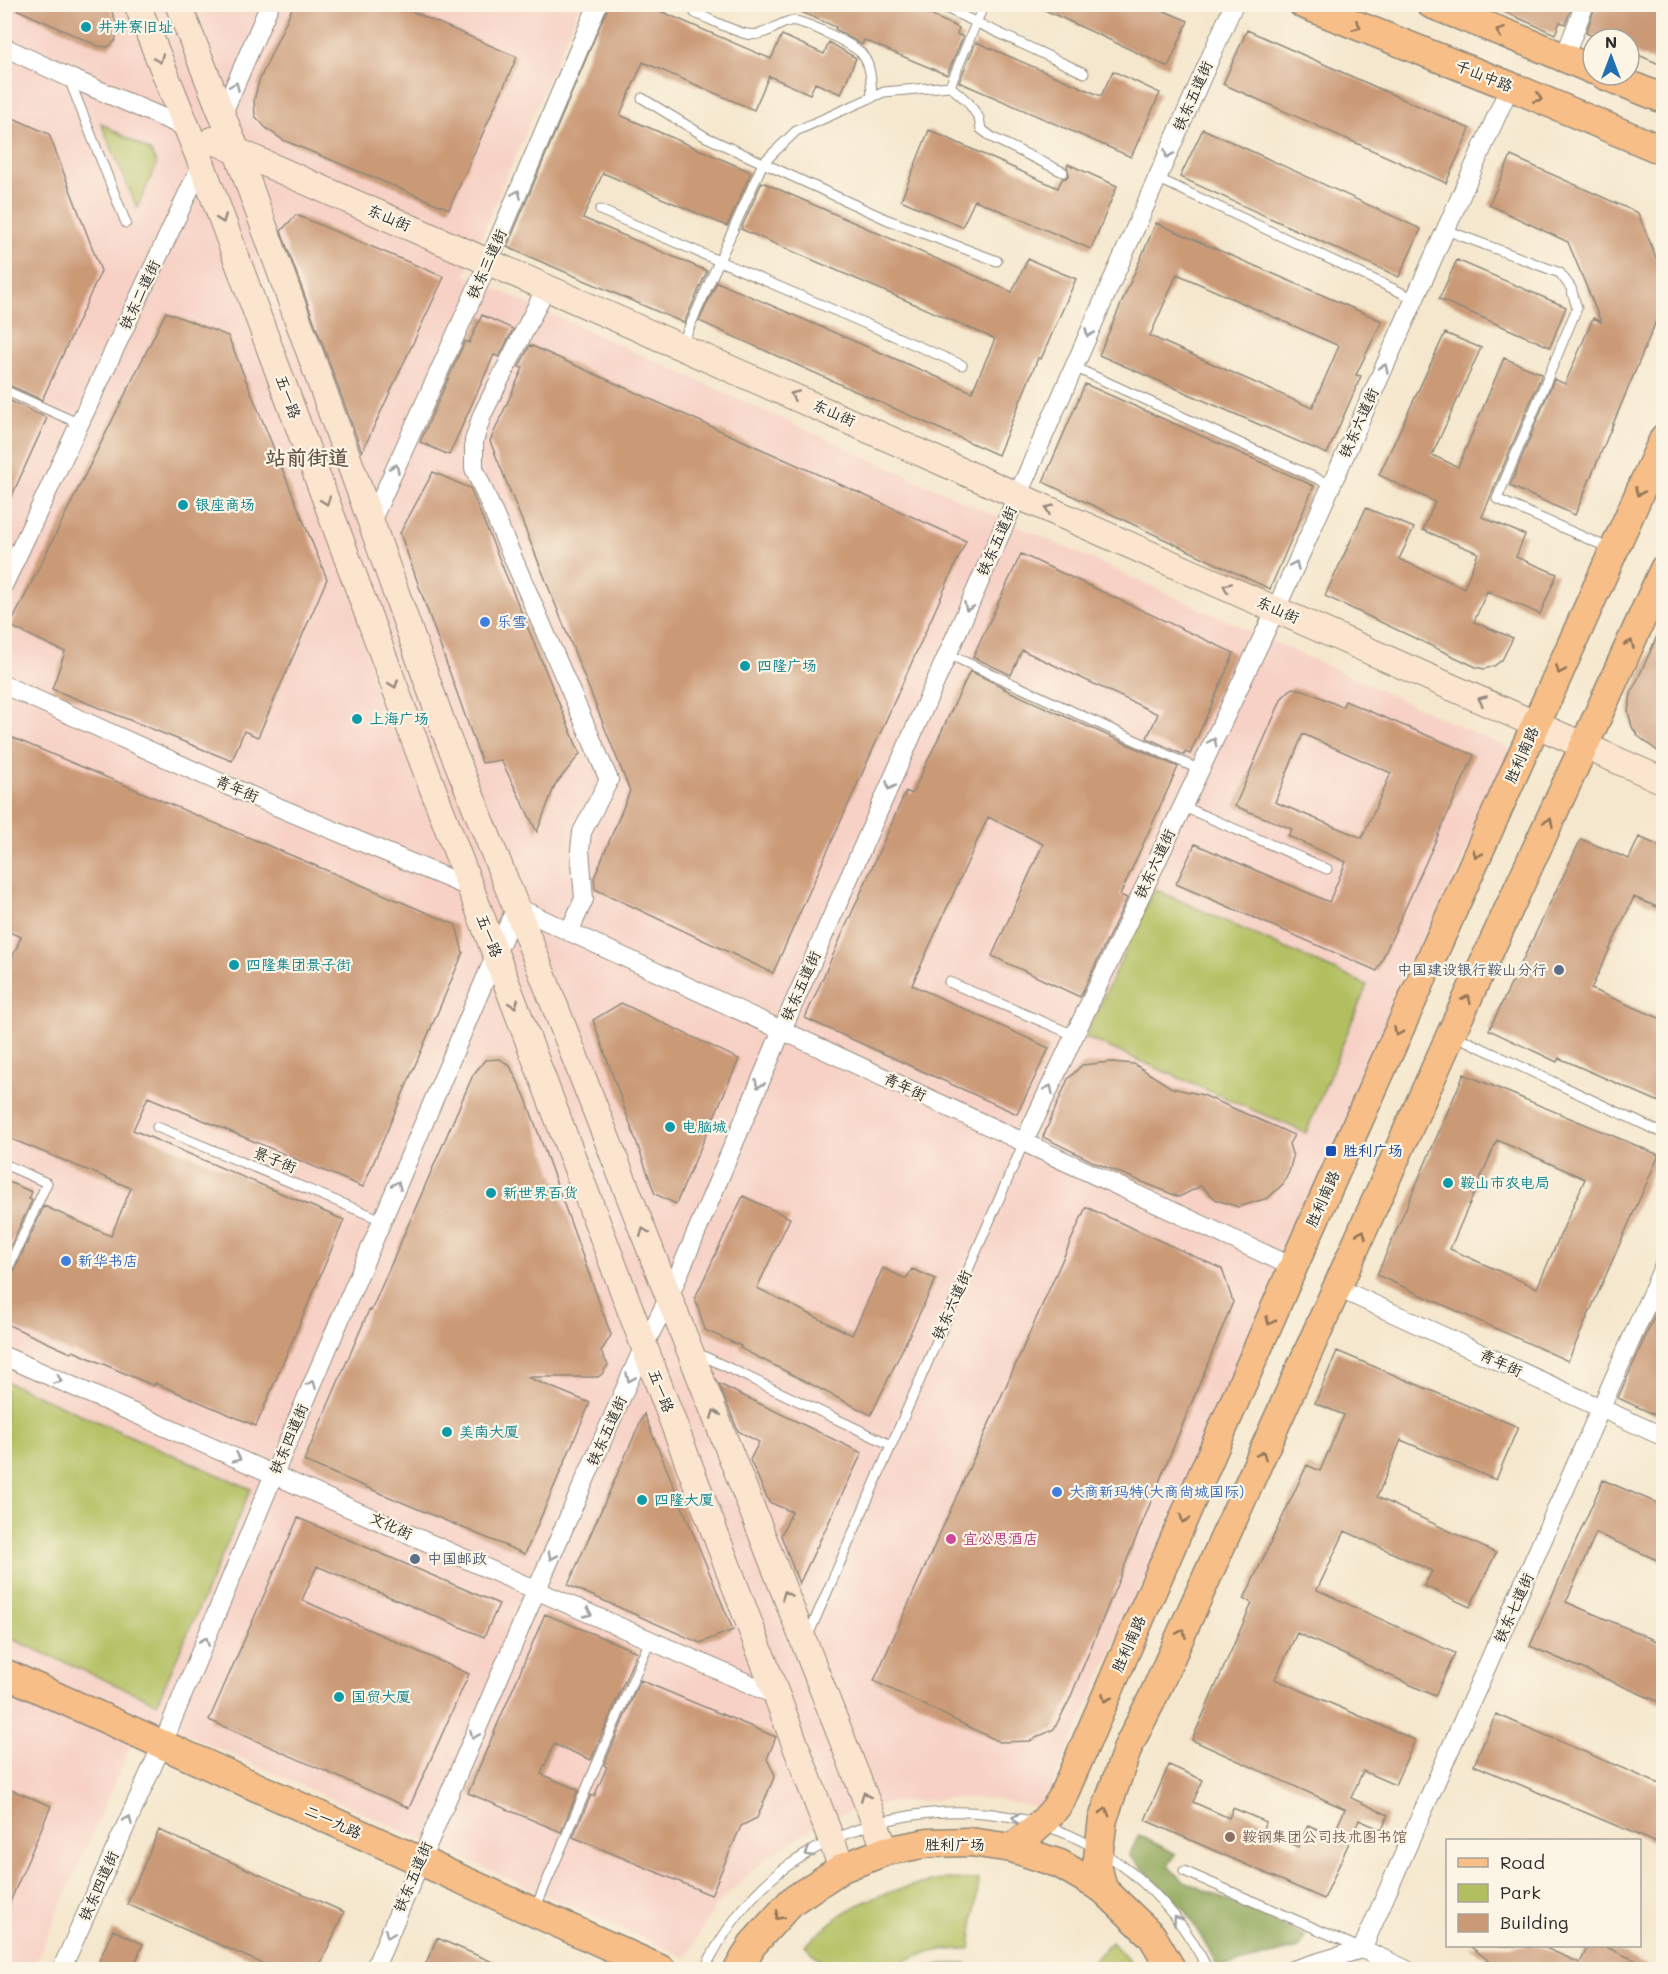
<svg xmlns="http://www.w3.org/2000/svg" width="1668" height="1974" viewBox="0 0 1668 1974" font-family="Mali,'LXGW WenKai TC',sans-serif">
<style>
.built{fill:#f7d1c6}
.green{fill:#b2bf61;stroke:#6e7546;stroke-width:1.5}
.forest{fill:#8da657;stroke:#5c6841;stroke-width:1.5}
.building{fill:#ca9a77;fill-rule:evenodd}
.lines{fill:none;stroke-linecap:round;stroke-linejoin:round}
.lane-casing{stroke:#90897c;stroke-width:11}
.street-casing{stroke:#90897c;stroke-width:20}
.secondary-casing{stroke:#90897c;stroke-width:28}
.primary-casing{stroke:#90897c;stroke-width:31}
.lane{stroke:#fff;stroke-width:9}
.street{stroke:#fff;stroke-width:18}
.secondary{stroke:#fce5cf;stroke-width:26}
.primary{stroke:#f7be87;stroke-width:28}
.oneway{stroke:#917459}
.oneway2{stroke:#94887d}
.oneway3{stroke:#a0a0a0}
.culture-dot{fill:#0f9aa8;stroke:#fcf5e5;stroke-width:2}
.shop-dot{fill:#3f7fe0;stroke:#fcf5e5;stroke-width:2}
.service-dot{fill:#5c6f8a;stroke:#fcf5e5;stroke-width:2}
.transit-dot{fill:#1a4fb4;stroke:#fcf5e5;stroke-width:2}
.hotel-dot{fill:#d1479c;stroke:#fcf5e5;stroke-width:2}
.education-dot{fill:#8d6e63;stroke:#fcf5e5;stroke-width:2}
.labels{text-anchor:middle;stroke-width:4.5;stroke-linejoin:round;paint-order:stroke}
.culture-label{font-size:15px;fill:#0d838f;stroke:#fcf5e5;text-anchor:start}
.street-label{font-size:15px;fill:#2b2b2b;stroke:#fcf5e5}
.shop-label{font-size:15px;fill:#366cbe;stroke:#fcf5e5;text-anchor:start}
.service-label{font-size:15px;fill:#4e5e75;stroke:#fcf5e5;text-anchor:end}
.transit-label{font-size:15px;fill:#164399;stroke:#fcf5e5;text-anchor:start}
.hotel-label{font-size:15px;fill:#b23c85;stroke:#fcf5e5;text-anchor:start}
.education-label{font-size:15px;fill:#785e54;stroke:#fcf5e5;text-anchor:start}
.district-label{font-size:21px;font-weight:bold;fill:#635246;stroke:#fcf5e5}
</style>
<rect width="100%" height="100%" fill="#fcf5e5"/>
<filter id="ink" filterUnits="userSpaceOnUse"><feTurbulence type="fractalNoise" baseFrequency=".0167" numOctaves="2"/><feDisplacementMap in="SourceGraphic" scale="12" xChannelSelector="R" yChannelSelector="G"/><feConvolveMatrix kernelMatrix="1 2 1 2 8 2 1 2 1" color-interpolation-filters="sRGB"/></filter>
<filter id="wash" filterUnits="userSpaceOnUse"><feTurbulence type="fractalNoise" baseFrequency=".008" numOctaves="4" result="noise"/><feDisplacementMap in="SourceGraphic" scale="24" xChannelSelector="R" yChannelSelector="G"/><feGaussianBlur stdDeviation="1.35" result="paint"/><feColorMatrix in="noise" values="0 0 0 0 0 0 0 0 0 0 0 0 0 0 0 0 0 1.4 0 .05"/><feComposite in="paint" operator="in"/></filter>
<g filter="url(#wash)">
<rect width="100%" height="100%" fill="#f5e7cd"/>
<!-- built -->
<path class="built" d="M5,5h575l-115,270 1047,475 -470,1059 -47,-10 -32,-1 -74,5 -42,9 -35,16 -52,35 -45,44 -29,51 -542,-243 -111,254 -28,1z"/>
<!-- green -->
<path class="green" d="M101,123l49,28 7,13 -20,44z
M1154,889l213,96 -61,148 -221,-96z
M5,1381l246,108 -94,214 -152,-67z
M947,1879l32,1 -9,69 -28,1 -24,5 -33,14 -55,1 -25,-25c13,-11 26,-24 40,-33 31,-19 66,-27 102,-33z
M1112,1942l24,27h-52z
M944,1964h23l-1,5h-47z"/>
<!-- forest -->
<path class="forest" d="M1139,1835l37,19 -8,12 14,14 124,56 -8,12 -79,20 -33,-57 -57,-56z"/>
<g id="blocks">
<!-- building -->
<path class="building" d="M5,4h104l7,19 1,9 -2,9 -7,6 -10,-1z
M294,4h101l122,53 -68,152 -166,-69 -17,-12 -11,-12 -1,-16 5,-19z
M609,4h54l-3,7 111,48 11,-24 42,19 5,-12 27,16 -15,36 -26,-11 -5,11 -41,-18 -15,34 -111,-48 -23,53 131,57 -24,54 -124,-53 -20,45 124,53 -23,52 -177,-76z
M783,4h123l53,24 -2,6 6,3 -16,38 -83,-35 -2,5 -27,-16 1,-2z
M1032,4h116l40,17 -20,46z
M1486,4h87l-8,20 -5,-2 -5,12z
M1596,4h68v62l-35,-15v-12h-29l-14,-6z
M1247,30l223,99 -24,54 -223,-99z
M976,42l125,54 12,-25 47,22 -29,64 -172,-75z
M4,114l45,20 52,137 -59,129 -38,-17z
M1203,129l218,100 -22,48 -219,-100z
M929,130l129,58 4,-9 4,-1 3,-4 -2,-7 1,-3 49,22 -26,63 -116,-49 -13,27 -61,-27z
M1511,156l127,57 26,64v25l-89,213 -65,-29 44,-107 11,5 28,-66 8,4 -33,-80 -79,-37z
M762,182l250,110 16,-33 48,20 -35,80 -3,-1 -40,97 -299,-134 18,-39 255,110 23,-53 -254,-110z
M296,215l148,62 -82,175 -81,-221z
M1156,223l226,98 -26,54 5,1 -34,78 -228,-99zM1177,274l162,72 -27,62 -162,-72z
M1457,260l109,47 -16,40 -111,-48z
M166,312l62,24 99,243 -69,158 -14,-6 -12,30 -180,-72 13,-37 -55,-26z
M482,315l31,14 -14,28 -5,-2 -45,100 -29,-13 45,-101 4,2z
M1445,333l36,15 -49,107 26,12 46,-109 38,16 -60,143 43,18 -9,22 41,17 -17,40 -53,-23 -13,31 39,16 -11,22 -8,6 -10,3 -8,-2 -151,-71 41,-88 48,20 -15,31 65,29 14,-35 -55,-23 12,-28 -56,-27z
M530,345l436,196 -193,432 -178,-84 -1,-11 36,-87 -140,-350 33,-73 -4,-1z
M1085,384l229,102 -44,103 -227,-107z
M4,398l43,20 -43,95z
M433,472l37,16 110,266 -25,31 -18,47 -36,-72 -19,3 -82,-230z
M1021,554l213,99 -44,101 -5,-2 -1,3 -37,-17 11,-24 -136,-64 -11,25 -38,-18z
M1664,621v135l-26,-20 -6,-9 -4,-16 3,-17z
M970,671l35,17 -1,1 174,78 -58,128 7,3 -47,99 -88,-41 51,-112 -55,-27 -76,168 137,63 -32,66 -212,-96 101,-227 6,3z
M1292,688l12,2 38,17 3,-6 129,54 -97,216 -201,-87 19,-40 134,58 17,-40 -58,-26 4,-7 -57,-23 47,-108zM1303,734l88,39 -29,65 -87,-36z
M4,734l452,191 7,28 -100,234 -215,-90 -15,33 211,90 -88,206 -101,-43 -1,3 -81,-35 -2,2 -65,-29 -2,-6v-34l6,-4 34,-74 67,30 20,-48 -127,-52v-159l17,-40 -17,-7z
M1639,837l25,11v62l-30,-13 -43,92 73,31v84l-105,-46 -2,4 -68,-32 92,-191 48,20z
M621,1003l118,56 -63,145 -21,-10 -62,-174z
M500,1059l10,7 15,30 86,239 -10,17 7,13 -6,9 -4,3h-71l63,26 -65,151 -221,-93 65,-151 2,1 102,-236 12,-15z
M1112,1062l22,2 38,24 31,7 91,40 -5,9 4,13 -4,15 -6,12 -15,14 -30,9 -21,-7 -16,-14 -22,11 -83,-34 -53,-26 25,-58 14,-14z
M1464,1074l195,81 -91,206 -191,-86zM1497,1140l88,39 -48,109 -87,-39z
M4,1180l28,12 -3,7 3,1 -28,60z
M743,1196l47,22 -33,70 95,47 31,-67 23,11 6,-10 24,10 -65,136 -131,-67 1,-2 -36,-16 -10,-32z
M1086,1207l136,62 11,33 -164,399 -15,28 -24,12 -30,1 -126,-61z
M1664,1295v124l-46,-21z
M1337,1351l181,76 -22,53 -95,-40 -24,57 119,56 -26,54 -46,-21 8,-15 -87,-40 -28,59 138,63 -20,43 -138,-63 -22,46 140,61 -20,45 -32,-14 -12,27 37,17 -6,15 -23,-10 -35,79 -179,-79 24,-55 34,15 -10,22 36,16 4,-10 33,14 -4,9 36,16 10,-22 25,11 12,-27 -153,-69 60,-137 -8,-4 63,-134 13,6 24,-56 -29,-12z
M719,1384l143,69 -63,131 -18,-49 11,-23 -23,-10 -19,-42 9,-18 -21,-11z
M644,1414l89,216 -33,13 -132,-58z
M1603,1480l61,26v57l-68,-30 -30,69 98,42v60l-134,-58z
M298,1518l201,86 -15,33 -167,-71 -15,34 167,74 -60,134 -200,-88z
M545,1614l92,38 -46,108 -37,-16 -13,30 37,16 -17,42 -93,-39z
M640,1680l136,57 -9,22 8,16 -18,43 -16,8 -30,69 -138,-58 18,-42 3,2 13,-30 -3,-2z
M1496,1714l168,72v60l-190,-81z
M4,1787l47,19 -47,110z
M159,1830l185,82 -26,58h-41l-150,-66z
M113,1930l30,14 -11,26h-37z
M437,1938l74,32h-88z
M1470,1946h71l39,17 8,-17h16l52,24h-155z"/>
</g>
</g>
<g filter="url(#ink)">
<use href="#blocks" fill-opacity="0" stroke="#90897c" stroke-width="1.5"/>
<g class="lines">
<!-- lane casing -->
<g class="lane-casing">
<path id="lane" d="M937,4l147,69
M695,13c15,6 37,18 52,21 19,3 27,-9 43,-13 11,-3 63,24 71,32 11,12 10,30 11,45
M69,79l57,144
M950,86l18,16 11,16 2,11 12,9 70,34
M642,98l64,39 182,83 109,41
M1157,178l258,121
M600,210l362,155
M1446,230l114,43 11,15 6,20 -80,191 114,50
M681,346l82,-183 33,-32 88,-39 66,-6 34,-82
M1074,367l257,118
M4,390l76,34
M948,654l252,116
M1182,806l145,63
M949,982l125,53
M1454,1035l210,99
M157,1127l225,93
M4,1164l43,19 -43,94
M695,1352l196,93
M807,1638l217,-496
M1184,1871l176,77
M535,1909l115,-269
M704,1970c20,-40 48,-79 85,-105 145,-100 341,-56 419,105"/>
</g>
<!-- street casing -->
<g class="street-casing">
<path id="street" d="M4,47l64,30 124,53
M1564,58l21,-54
M220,120l50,-116
M547,286l-65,129 -8,26v27l135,312 -27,52 -2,18 4,49 -15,33
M371,522l118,-261 109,-257
M4,584l200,-425
M4,685l224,101 243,102
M1024,1142l252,-533 234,-523
M1338,1288l326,149
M4,1356l773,340
M1362,1949l302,-684
M61,1970l101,-225 112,-271 242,-567 777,360
M374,1970l162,-379 108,-245 25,-49 113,-267 452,-1026
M1292,1970l70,-21 45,21"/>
</g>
<!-- secondary casing -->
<g class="secondary-casing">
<path id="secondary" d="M137,4l65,161 215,582 425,1121
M178,4l59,148 134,370 76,215 69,170 370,944
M212,140l1452,641"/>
</g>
<!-- primary casing -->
<g class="primary-casing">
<path id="primary" d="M1303,4l207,82 154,65
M1431,4l106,42 56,24
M1604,75l60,24
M4,1673l658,297
M1012,1848c19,-15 36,-28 49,-48l232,-533 371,-829
M1103,1889l-6,-24 6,-46 25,-72 24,-48 299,-665 133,-288 80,-177
M738,1970l14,-25 40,-44 50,-33 44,-17 42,-8 42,-1 42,6 48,16 43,25 49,47 20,34"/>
</g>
<!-- lane -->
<use href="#lane" class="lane"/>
<!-- street -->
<use href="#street" class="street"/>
<!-- secondary -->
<use href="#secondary" class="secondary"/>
<!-- primary -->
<use href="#primary" class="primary"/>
</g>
<!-- one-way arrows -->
<defs><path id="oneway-chevron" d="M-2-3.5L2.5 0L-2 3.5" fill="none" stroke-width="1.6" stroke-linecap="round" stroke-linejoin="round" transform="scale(1.5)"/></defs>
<g class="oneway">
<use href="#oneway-chevron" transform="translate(1357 26) rotate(22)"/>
<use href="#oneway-chevron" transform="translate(1500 32) rotate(-159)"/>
<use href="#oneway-chevron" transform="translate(1538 98) rotate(23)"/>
<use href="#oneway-chevron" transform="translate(1639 492) rotate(114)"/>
<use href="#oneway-chevron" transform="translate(1630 644) rotate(-66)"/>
<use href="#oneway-chevron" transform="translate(1560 670) rotate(114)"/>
<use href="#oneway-chevron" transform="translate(1549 822) rotate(-65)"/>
<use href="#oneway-chevron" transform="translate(1477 854) rotate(114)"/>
<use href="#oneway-chevron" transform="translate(1467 999) rotate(-65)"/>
<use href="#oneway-chevron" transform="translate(1398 1032) rotate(114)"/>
<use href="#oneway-chevron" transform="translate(1362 1234) rotate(-66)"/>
<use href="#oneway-chevron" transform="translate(1270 1321) rotate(114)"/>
<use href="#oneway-chevron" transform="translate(1262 1455) rotate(-66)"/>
<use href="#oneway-chevron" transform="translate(1184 1519) rotate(114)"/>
<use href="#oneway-chevron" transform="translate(1182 1633) rotate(-66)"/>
<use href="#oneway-chevron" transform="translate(1106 1698) rotate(114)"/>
<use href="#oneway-chevron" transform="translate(1105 1812) rotate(-75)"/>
<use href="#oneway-chevron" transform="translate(779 1916) rotate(133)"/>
</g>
<g class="oneway2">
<use href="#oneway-chevron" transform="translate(159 59) rotate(68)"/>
<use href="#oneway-chevron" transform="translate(222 219) rotate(70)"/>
<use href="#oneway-chevron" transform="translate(794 395) rotate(-156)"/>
<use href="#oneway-chevron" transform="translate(326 501) rotate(70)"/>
<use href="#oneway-chevron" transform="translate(1049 509) rotate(-156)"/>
<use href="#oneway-chevron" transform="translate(1227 587) rotate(-156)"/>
<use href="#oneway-chevron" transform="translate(394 684) rotate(70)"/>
<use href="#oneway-chevron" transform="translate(1482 700) rotate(-156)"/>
<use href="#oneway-chevron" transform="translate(514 1004) rotate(69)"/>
<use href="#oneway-chevron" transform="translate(644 1232) rotate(-111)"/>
<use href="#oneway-chevron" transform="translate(715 1414) rotate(-111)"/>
<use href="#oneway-chevron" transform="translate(786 1595) rotate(-111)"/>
<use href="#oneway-chevron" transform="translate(865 1796) rotate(-111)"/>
</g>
<g class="oneway3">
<use href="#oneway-chevron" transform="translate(235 86) rotate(-67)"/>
<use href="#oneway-chevron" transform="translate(1168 154) rotate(114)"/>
<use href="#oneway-chevron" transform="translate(517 194) rotate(-67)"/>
<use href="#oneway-chevron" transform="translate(1089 333) rotate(114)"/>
<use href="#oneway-chevron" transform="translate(1384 368) rotate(-66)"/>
<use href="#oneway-chevron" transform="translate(395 468) rotate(-66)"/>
<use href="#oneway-chevron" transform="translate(1295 565) rotate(-66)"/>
<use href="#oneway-chevron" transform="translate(968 607) rotate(114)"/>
<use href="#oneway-chevron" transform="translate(1213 742) rotate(-65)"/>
<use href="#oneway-chevron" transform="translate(890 786) rotate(114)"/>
<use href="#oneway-chevron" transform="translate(759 1084) rotate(113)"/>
<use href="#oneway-chevron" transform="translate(1049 1089) rotate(-65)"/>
<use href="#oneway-chevron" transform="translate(397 1185) rotate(-67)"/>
<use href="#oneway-chevron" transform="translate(630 1378) rotate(114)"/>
<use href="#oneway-chevron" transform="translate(58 1380) rotate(24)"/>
<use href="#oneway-chevron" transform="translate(312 1384) rotate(-67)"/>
<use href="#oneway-chevron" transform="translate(237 1458) rotate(24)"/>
<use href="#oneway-chevron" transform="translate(552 1556) rotate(114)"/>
<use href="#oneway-chevron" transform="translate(588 1613) rotate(24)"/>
<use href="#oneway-chevron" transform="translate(205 1641) rotate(-68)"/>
<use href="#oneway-chevron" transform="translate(474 1735) rotate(113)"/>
<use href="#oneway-chevron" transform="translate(1016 1818) rotate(-169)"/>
<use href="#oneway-chevron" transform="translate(128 1820) rotate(-66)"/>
<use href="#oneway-chevron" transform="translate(809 1853) rotate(149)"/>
<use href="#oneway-chevron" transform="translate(1177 1920) rotate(-126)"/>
<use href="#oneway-chevron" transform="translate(389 1934) rotate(113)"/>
</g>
</g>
<!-- markers -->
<g class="culture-dot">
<circle cx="86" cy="27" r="6"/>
<circle cx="183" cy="505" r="6"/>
<circle cx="745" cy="666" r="6"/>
<circle cx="357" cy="719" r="6"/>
<circle cx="234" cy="965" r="6"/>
<circle cx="670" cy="1127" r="6"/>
<circle cx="1448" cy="1183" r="6"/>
<circle cx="491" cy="1193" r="6"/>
<circle cx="447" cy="1432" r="6"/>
<circle cx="642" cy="1500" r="6"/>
<circle cx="339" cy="1697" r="6"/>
</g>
<g class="shop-dot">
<circle cx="485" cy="622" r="6"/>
<circle cx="66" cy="1261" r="6"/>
<circle cx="1057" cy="1492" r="6"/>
</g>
<g class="service-dot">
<circle cx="1559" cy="970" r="6"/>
<circle cx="415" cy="1559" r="6"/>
</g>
<rect class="transit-dot" x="1325" y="1145" width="12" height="12" rx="3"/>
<circle class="hotel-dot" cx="951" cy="1539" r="6"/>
<circle class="education-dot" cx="1230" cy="1837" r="6"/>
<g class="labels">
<!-- culture labels -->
<g class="culture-label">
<text x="98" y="32">井井寮旧址</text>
<text x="195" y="510">银座商场</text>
<text x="757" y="671">四隆广场</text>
<text x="369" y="724">上海广场</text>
<text x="246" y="970">四隆集团景子街</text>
<text x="682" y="1132">电脑城</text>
<text x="1460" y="1188">鞍山市农电局</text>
<text x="503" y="1198">新世界百货</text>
<text x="459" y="1437">美南大厦</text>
<text x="654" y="1505">四隆大厦</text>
<text x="351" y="1702">国贸大厦</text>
</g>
<!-- street labels -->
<g class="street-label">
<text transform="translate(1484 76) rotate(22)" y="5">千山中路</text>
<text transform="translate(1193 96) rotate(-66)" y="5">铁东五道街</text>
<text transform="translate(389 218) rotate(23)" y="5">东山街</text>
<text transform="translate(487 264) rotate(-66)" y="5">铁东三道街</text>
<text transform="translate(140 295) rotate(-65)" y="5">铁东二道街</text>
<text transform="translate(288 397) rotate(70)" y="5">五一路</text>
<text transform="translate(834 413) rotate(24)" y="5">东山街</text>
<text transform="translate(1359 423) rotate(-66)" y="5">铁东六道街</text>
<text transform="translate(997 541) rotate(-66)" y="5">铁东五道街</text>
<text transform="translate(1278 610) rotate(24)" y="5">东山街</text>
<text transform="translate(1522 755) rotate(-66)" y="5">胜利南路</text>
<text transform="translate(237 789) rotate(23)" y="5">青年街</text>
<text transform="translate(1155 864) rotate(-65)" y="5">铁东六道街</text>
<text transform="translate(489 936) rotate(69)" y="5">五一路</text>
<text transform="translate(801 986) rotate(-66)" y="5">铁东五道街</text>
<text transform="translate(905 1087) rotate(25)" y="5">青年街</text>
<text transform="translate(275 1160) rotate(22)" y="5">景子街</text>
<text transform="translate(1323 1199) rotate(-66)" y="5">胜利南路</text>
<text transform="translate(952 1305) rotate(-66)" y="5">铁东六道街</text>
<text transform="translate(1501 1363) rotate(25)" y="5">青年街</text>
<text transform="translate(661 1391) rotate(69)" y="5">五一路</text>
<text transform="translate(607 1431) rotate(-66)" y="5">铁东五道街</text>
<text transform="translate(289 1439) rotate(-67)" y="5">铁东四道街</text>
<text transform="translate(391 1526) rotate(24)" y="5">文化街</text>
<text transform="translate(1514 1608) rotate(-66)" y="5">铁东七道街</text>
<text transform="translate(1129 1644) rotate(-66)" y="5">胜利南路</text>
<text transform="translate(333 1822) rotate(24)" y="5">二一九路</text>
<text x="955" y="1850">胜利广场</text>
<text transform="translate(413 1877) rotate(-67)" y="5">铁东五道街</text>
<text transform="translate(99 1886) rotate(-66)" y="5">铁东四道街</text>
</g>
<!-- shop labels -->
<g class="shop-label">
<text x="497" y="627">乐雪</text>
<text x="78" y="1266">新华书店</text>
<text x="1069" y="1497">大商新玛特(大商尚城国际)</text>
</g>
<!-- service labels -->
<g class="service-label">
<text x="1547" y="975">中国建设银行鞍山分行</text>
<text x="427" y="1564" text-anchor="start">中国邮政</text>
</g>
<!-- transit labels -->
<g class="transit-label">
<text x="1343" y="1156">胜利广场</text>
</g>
<!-- hotel labels -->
<g class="hotel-label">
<text x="963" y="1544">宜必思酒店</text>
</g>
<!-- education labels -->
<g class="education-label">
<text x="1242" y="1842">鞍钢集团公司技术图书馆</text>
</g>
<!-- district labels -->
<g class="district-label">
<text x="307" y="465">站前街道</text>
</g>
</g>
<!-- margin -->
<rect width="1668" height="1974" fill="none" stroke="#fcf5e5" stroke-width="24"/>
<!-- legend -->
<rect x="1446" y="1839" width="195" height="108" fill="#fcf5e5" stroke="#a8a49b" stroke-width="1.5"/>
<rect x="1458" y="1858" width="30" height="9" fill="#f7be87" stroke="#a8a49b" stroke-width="1.5"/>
<text x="1500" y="1869" font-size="18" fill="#2b2b2b">Road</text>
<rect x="1458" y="1884" width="30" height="18" fill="#b2bf61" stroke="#a8a49b" stroke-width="1.5"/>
<text x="1500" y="1899" font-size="18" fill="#2b2b2b">Park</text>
<rect x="1458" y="1914" width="30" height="18" fill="#ca9a77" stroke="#a8a49b" stroke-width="1.5"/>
<text x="1500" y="1929" font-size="18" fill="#2b2b2b">Building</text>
<!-- north arrow -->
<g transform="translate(1611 57)"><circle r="28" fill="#fcf5e5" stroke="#a8a49b" stroke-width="1.5"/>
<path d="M0-4.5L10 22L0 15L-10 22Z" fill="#1f6fb2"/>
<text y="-9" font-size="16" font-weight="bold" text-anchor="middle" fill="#2b2b2b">N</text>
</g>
</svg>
